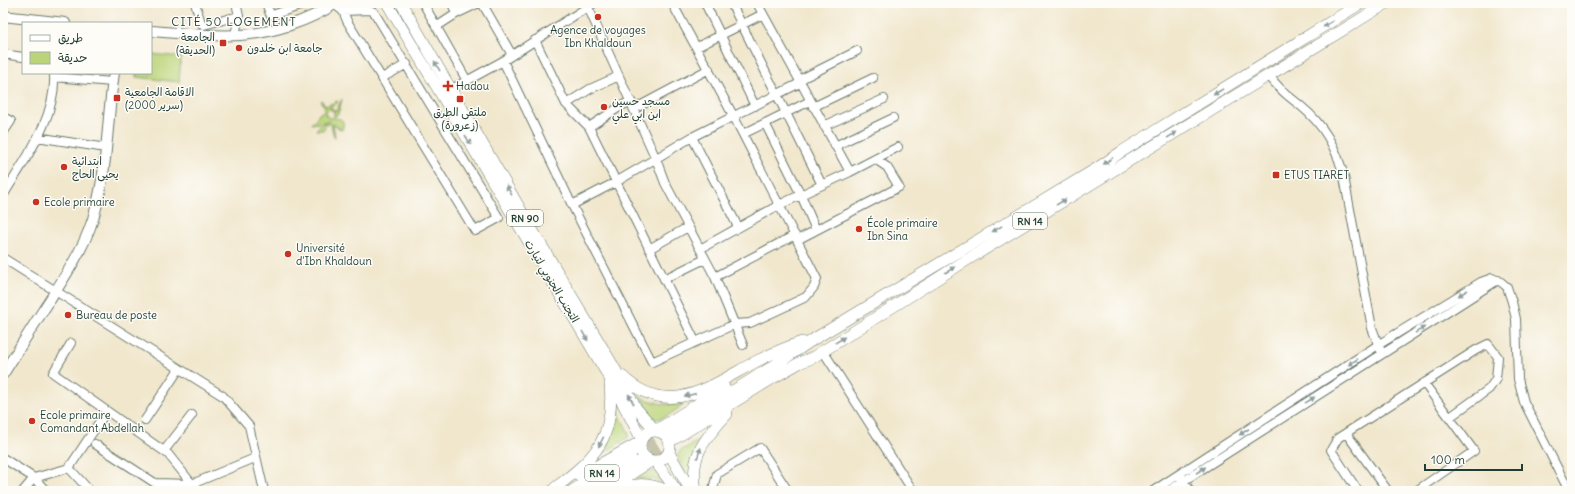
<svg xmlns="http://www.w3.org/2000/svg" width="1575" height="494" viewBox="0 0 1575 494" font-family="Delius,'Playpen Sans Arabic',sans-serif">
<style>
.green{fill:#bbd479;stroke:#6d8856}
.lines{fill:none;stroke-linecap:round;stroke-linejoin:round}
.highway-tunnel{stroke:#c7c5ae;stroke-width:11;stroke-dasharray:11 5.5;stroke-linecap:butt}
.minor-casing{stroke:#68786a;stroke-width:10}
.major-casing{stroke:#68786a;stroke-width:12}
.highway-casing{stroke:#68786a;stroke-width:12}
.minor{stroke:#fff;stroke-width:8}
.major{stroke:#fff;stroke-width:10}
.highway{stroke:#fff;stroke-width:11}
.oneway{fill:#8f9e9a}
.poi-dot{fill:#c8321e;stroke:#fdfcf7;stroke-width:1.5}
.labels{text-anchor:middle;stroke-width:3;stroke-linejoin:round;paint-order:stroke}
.shield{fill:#fdfcf7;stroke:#62766e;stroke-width:1}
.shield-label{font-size:10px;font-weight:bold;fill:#1f3d34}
.poi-label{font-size:11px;fill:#1f3d34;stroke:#fdfcf7;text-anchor:start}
.street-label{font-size:11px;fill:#1f3d34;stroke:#fdfcf7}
.neighbourhood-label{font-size:12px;letter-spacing:1px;fill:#1f3d34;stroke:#fdfcf7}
</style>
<rect width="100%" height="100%" fill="#fdfcf7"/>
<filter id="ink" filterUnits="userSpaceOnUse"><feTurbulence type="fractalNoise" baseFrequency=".025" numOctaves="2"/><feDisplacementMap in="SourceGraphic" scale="8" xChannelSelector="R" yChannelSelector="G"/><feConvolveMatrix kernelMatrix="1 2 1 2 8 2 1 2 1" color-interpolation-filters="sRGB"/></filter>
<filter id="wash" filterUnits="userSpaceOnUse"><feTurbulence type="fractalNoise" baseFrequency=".012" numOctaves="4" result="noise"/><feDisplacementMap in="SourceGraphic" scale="16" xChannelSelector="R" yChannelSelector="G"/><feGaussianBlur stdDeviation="0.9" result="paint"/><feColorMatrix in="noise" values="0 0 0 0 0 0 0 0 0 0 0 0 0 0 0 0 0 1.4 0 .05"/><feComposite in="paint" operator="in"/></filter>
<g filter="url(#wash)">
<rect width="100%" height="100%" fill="#f1e7cd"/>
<!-- green -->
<path class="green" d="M151,54l30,3 -2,25 -43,-5v-4h15z
M342,99l-4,15 -4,3v-5l-4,-3h-2l-3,4 2,4c9,3 20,-2 15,13l-9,-6 2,13h-1l-3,-13h-4l-4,6h-7l4,-5 9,-4 -18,3 10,-12h2l2,-5 -5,-6 1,-1 5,6 11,-5 1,1 -8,5 6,4z
M635,396l27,8 22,1c-9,5 -21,17 -32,13z
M616,406l13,28 -1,4 -25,15 10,-23z
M702,439l-13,43 -12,-25 3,-6z
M649,470l6,2 11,12 -13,-5h-19z"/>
</g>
<g filter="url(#ink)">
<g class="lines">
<!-- highway-tunnel -->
<path class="highway-tunnel" d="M631,454l39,-24
M636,462l38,-23"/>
<!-- minor casing -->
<g class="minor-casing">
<path id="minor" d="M195,3l6,20 3,2 35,-9
M266,3l4,11 2,1 31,-10
M423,3l43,76
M452,3l4,11
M482,3l30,52
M585,3l3,4 68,152 9,24 50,94 28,68
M705,3l50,103
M731,3l91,182
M757,3l93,169
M334,4l9,7 27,-1 4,2 125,206 -24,13 -128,-210 -4,-10
M436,27l20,-13 23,-11
M235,35l4,-19 -3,-13
M535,40l31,64 23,23 106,214
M697,47l66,-33
M3,54l20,3
M503,61l69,144 80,157 83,-38 15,-1 56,-26 8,-10 3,-8 -83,-162 -62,-114
M1269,75c9,14 21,22 33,32 22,18 35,42 42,70l28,151 8,21
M54,77l58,5
M382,78l25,-14
M450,90l53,-29 91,-58
M566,104l24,-15 29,-13
M813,107l60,-29
M634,109l75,-40
M3,117l8,4 -8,12
M765,123l36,72 15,35
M824,126l60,-27
M589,127l32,-21 10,-5
M743,134l67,-33
M37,137l69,11
M835,146l58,-28
M3,196c22,-37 54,-78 51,-123
M572,205l44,-23 76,-45
M738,227l-46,-90 108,-54 3,-5 54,-27
M797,240l102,-53 -12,-20 -12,-8
M649,249l39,-22
M700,249l79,-44 71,-33 48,-25
M3,258l220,138 26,30 15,65
M715,277l80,-42
M664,279l41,-20
M71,343l-18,30 115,81 24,30 -1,7
M823,351l90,140
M145,420l34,-51
M1346,433l42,58
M95,444l60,39 37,1 63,-26
M164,451l28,-36
M3,458l31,20 12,13
M69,468l21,23
M1181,477l9,14
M23,491l11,-13 35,-10 37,-56
M714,491l-1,-2 4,-15 43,-26 28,43
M1153,491l225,-146 103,-63 11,-4 9,4 6,5 5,15 4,17 2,60 6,23 45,89
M1168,491l330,-211
M1358,491l-27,-41 7,-12 138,-88 12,-6 10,13 -2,22 -7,10 -39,28
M1416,491l58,-40 -50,-68"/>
</g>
<!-- major casing -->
<g class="major-casing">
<path id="major" d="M3,16l62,7
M151,31c30,2 60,6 89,4 33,-2 69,-14 96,-32
M3,374c16,-25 31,-50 47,-74 19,-30 38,-58 46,-92 12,-44 11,-90 18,-135"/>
</g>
<!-- highway casing -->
<g class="highway-casing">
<path id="highway" d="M387,3l222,374 32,61
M401,3l126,218 88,148 21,39 19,22
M622,376c47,45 89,9 135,-15 14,-7 30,-14 45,-19
M657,430l67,-43
M670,430l105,-65 39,-26 282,-170 25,-17 240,-149
M640 446a15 15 0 1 1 30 0a15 15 0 1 1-30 0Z
M674,439l99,-61 26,-15 13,-5 150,-95 425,-260
M669,453l22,38
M655,461l22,30
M579,476l61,-34
M555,488c41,-31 60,-50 55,-105
M572,491l59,-37
M588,491l48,-29
M604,491l47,-30
M613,491c19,-8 35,-9 54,0
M696,491c-7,-36 9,-52 31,-77"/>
</g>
<!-- minor -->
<use href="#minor" class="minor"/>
<!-- major -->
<use href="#major" class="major"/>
<!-- highway -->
<use href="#highway" class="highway"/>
</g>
<!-- one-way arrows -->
<defs><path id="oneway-solid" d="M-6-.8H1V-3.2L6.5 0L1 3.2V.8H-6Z"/></defs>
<g class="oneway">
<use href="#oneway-solid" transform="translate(1328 24) rotate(148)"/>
<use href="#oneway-solid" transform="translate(437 66) rotate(-120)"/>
<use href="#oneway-solid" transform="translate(1218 92) rotate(148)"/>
<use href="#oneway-solid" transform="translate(1172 135) rotate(-32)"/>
<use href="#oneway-solid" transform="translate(468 140) rotate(59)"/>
<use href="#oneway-solid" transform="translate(1108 161) rotate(145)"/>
<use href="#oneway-solid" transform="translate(509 190) rotate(-119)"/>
<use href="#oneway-solid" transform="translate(1061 202) rotate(-32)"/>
<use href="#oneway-solid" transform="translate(997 229) rotate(149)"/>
<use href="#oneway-solid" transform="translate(950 270) rotate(-32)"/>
<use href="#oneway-solid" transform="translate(1463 293) rotate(148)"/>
<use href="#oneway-solid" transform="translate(1420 330) rotate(-32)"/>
<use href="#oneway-solid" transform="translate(585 336) rotate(59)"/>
<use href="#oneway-solid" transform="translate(840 340) rotate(-32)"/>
<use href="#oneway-solid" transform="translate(1353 362) rotate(147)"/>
<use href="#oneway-solid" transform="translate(690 395) rotate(167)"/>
<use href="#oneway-solid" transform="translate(631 399) rotate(-119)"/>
<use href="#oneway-solid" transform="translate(1310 400) rotate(-32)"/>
<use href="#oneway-solid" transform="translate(1244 432) rotate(147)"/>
<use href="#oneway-solid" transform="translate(601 442) rotate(117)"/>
<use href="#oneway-solid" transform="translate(699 453) rotate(-71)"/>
<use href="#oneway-solid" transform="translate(1201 470) rotate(-33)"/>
</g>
</g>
<!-- markers -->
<g class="poi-dot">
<circle cx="598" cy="17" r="4"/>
<rect x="219" y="39" width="8" height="8" rx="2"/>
<circle cx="239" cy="48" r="4"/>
<path d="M446 80h4v4h4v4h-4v4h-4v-4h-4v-4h4z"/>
<rect x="113" y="94" width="8" height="8" rx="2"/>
<rect x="456" y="95" width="8" height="8" rx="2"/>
<circle cx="604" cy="107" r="4"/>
<circle cx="64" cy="167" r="4"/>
<rect x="1272" y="171" width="8" height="8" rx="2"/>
<circle cx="36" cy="202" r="4"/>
<circle cx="859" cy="229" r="4"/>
<circle cx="288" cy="254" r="4"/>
<circle cx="68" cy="315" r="4"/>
<circle cx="32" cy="421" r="4"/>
</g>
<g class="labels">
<!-- shield labels -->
<g class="shield">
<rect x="507" y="210" width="36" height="16" rx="3"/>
<rect x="1013" y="213" width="34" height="16" rx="3"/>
<rect x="585" y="465" width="34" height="16" rx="3"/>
</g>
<g class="shield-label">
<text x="525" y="222">RN 90</text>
<text x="1030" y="225">RN 14</text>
<text x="602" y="477">RN 14</text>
</g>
<!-- poi labels -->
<g class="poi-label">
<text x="598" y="34" text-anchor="middle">Agence de voyages<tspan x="598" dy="13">Ibn Khaldoun</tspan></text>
<text x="215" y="41" text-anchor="end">الجامعة<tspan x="215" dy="13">(الحديقة)</tspan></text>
<text x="247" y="52">جامعة ابن خلدون</text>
<text x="456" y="90">Hadou</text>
<text x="125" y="96">الاقامة الجامعية<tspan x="125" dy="13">(2000 سرير)</tspan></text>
<text x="612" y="105">مسجد حسين<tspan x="612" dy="13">ابن ابي علي</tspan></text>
<text x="460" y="116" text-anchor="middle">ملتقى الطرق<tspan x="460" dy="13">(زعرورة)</tspan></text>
<text x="72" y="165">ابتدائية<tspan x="72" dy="13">يحيى الحاج</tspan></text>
<text x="1284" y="179">ETUS TIARET</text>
<text x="44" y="206">Ecole primaire</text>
<text x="867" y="227">École primaire<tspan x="867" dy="13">Ibn Sina</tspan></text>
<text x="296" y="252">Université<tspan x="296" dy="13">d'Ibn Khaldoun</tspan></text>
<text x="76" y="319">Bureau de poste</text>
<text x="40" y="419">Ecole primaire<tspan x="40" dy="13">Comandant Abdellah</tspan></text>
</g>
<!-- street labels -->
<g class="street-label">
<text transform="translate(552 281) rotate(59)" y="4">التجنب الجنوبي لتيارت</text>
</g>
<!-- neighbourhood labels -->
<g class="neighbourhood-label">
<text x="234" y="26">CITÉ 50 LOGEMENT</text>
</g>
</g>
<!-- margin -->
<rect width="1575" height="494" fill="none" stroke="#fdfcf7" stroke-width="16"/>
<!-- legend -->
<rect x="22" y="22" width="130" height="52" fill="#fdfcf7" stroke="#a4b0a9"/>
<rect x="30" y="35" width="20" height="6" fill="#ffffff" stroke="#a4b0a9"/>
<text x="58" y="42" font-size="12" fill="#1f3d34">طريق</text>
<rect x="30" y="52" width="20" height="12" fill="#bbd479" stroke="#a4b0a9"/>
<text x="58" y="62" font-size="12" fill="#1f3d34">حديقة</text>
<!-- scale -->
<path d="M1425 464v6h97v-6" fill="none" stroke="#1f3d34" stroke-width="2"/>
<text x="1431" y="464" font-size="12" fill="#1f3d34" stroke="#fdfcf7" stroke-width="3" paint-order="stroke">100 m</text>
</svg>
